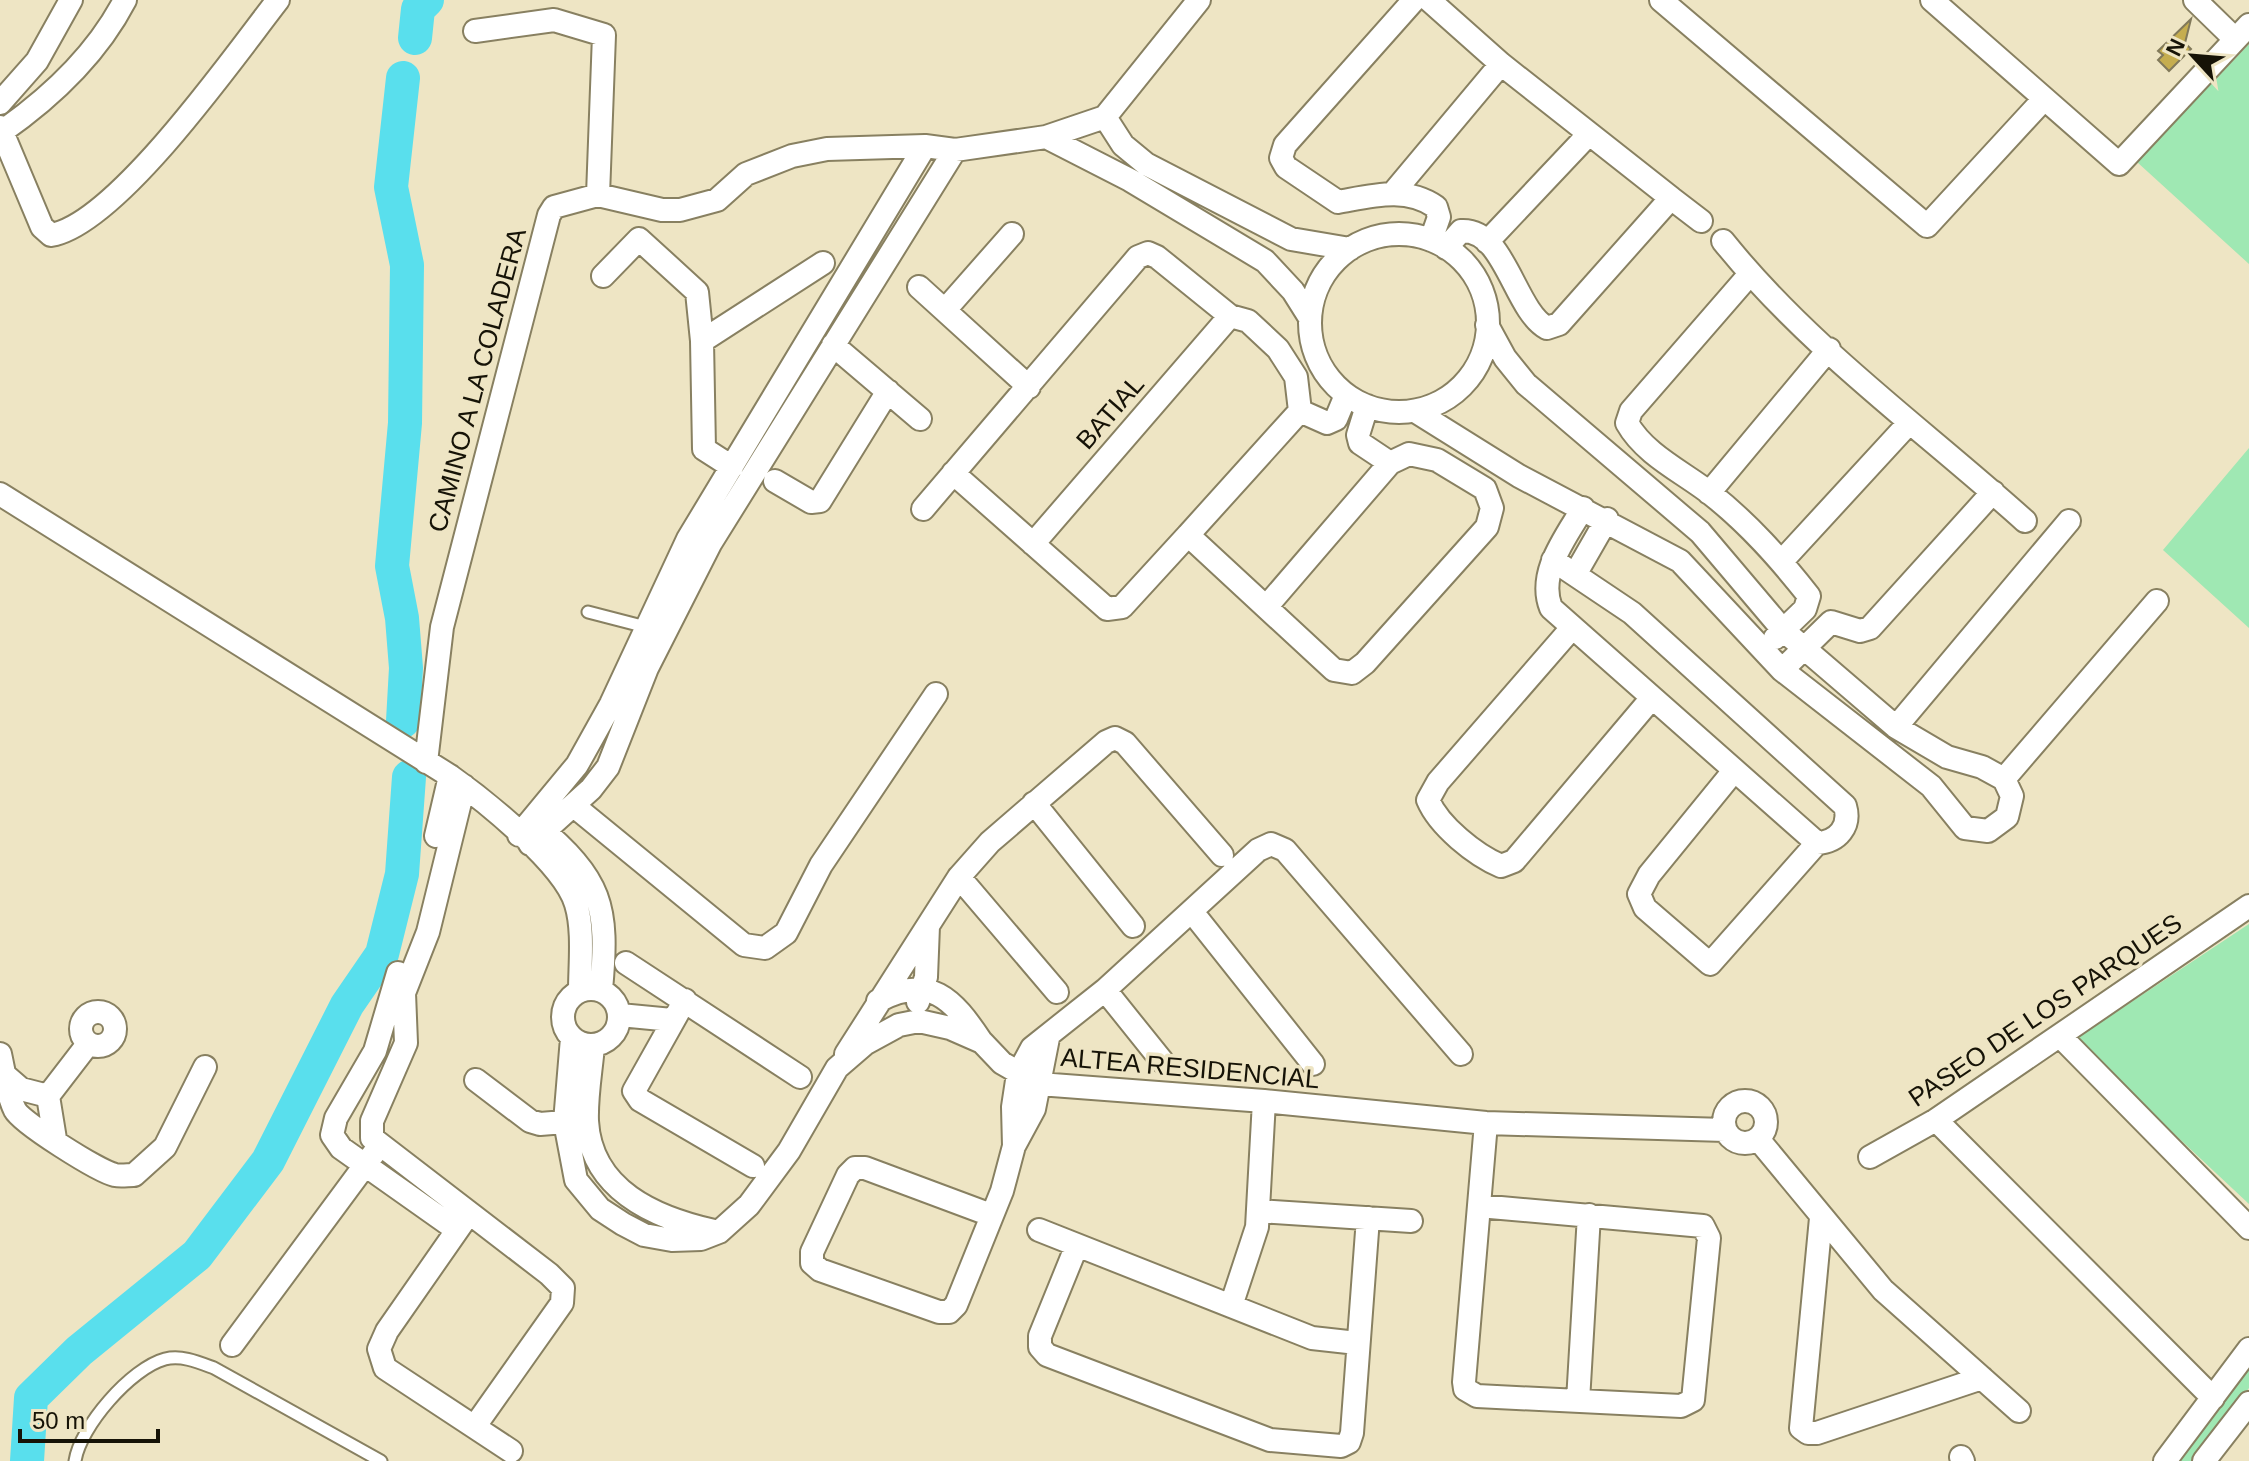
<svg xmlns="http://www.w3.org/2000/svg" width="2249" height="1461" viewBox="0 0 2249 1461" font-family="Arial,sans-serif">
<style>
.green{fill:#9fe8b3}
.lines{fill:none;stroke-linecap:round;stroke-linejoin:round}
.river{stroke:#59dfed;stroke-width:34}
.building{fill:#c5ad4f;stroke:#81795a;stroke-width:2}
.service-casing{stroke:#888061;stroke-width:15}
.minor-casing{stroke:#888061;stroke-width:26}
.service{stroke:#fff;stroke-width:11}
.minor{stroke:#fff;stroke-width:22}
.labels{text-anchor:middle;stroke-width:7;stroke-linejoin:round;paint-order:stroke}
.street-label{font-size:26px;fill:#161307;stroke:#eee5c4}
</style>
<rect width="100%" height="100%" fill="#eee5c4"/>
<!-- green -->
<path class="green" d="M2249,44v220l-112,-102z
M2249,448v180l-86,-78z
M2249,924v280l-175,-164z
M2249,1359v29l-55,73h-20z"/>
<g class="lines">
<!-- river -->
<path class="river" d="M415,38l3,-29 9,-9
M403,78l-12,109 16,78 -2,158 -13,143 10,52 4,50 -3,53
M27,1461l4,-63 48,-47 118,-96 71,-94 79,-156 35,-51 20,-80 7,-97"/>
</g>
<!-- building -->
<path class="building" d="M2191,19l-6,24 6,6 -22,22 -11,-11 5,-5 -5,-4z"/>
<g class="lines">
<!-- service casing -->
<g class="service-casing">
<path id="service" d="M588,612l58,15
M75,1461c5,-34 56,-93 90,-102 17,-4 33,3 49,9l167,93"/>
</g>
<!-- minor casing -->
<g class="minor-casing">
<path id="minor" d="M1414,0l-129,145 -4,13 5,9 52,35c34,-6 68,-16 98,5l3,10 -8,23
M1429,0l72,64 170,134 -112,126 -12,4c-33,-18 -42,-100 -86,-97l-15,17
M1661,0l266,226 117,-127
M1932,0l187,164 130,-139
M2195,0l40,39
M475,31l79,-11 50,15 -6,160
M0,103l37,-42 34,-61
M1105,117l18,28 23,19 145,75 59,10
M0,127l42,100 9,8c66,-11 184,-180 227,-235
M0,133c49,-34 97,-79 125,-133
M1046,137l84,43 135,81 28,30 17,27
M1393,193l108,-129
M1671,198l30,23
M1310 323a89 89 0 1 1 178 0a89 89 0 1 1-178 0Z
M1723,241c86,107 201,189 302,280
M1487,242l101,-107
M1750,274l-119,137 -4,12c18,32 56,49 84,71 38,30 68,64 98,102l-4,13 -30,29
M603,276l36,-37 58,53 5,49 2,108 28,18
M919,287l110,100
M945,310l67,-76
M702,341l121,-78
M833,345l87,74
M1367,406l-9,29 2,8 30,20
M1300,411l27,12 9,-4 10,-24
M1415,411l104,65 161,85 102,109 149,116 34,42 23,3 19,-14 5,-21 -8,-17 -22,-12 -35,-10 -51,-30 -113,-97 -83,-98 -174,-148 -21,-26 -18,-33
M953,473l154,136 15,-2 66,-72
M775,481l36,21 9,-1 68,-110
M1709,493l120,-144
M0,494l450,282c34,24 114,88 126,128 8,26 4,60 4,87
M1583,508c-17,29 -46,65 -32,100l266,235
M923,509l215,-252 10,-4 9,4 73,59 18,5 30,28 18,28 4,34 -112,124 146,135 18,3 13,-10 122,-136 5,-19 -7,-19 -48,-29 -28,-6 -19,9 -123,143
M1033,544l197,-228
M1553,560l79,53 213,193c6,20 -7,36 -28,37l-107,121 -65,-56 -6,-14 10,-19 84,-103
M1782,561l127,-138
M1576,573l31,-54
M1571,629l-133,153 -10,18c11,26 47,55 73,66l13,-5 137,-162
M1782,670l49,-48 29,9 10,-3 123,-136
M1896,727l173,-206
M426,762l16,-135 107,-412 5,-8 44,-12 64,15h18l37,-10 29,-26 46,-18 35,-7 98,-3 30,4 91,-13 59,-20 94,-117
M2004,779l153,-178
M464,786l-36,146 -24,61 2,50 -34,78v17l177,136 14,14 -1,15 -87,123
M1034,803l99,123
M574,806l170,139 21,3 21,-15 35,-68 115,-171
M536,824c66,56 73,81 65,166
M519,835l58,-70 34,-61 77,-165 237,-393
M436,836l14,-60
M530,844l61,-55 17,-22 39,-99 63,-124 245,-394
M959,877l98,115
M1193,913l120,151
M626,963l174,114
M398,973l-23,78 -39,67 -4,17 9,13 116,82
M563 1017a28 28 0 1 1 56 0a28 28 0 1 1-56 0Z
M1105,990l57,71
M685,1000l-51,91 6,9 113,66
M878,1001c52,-28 75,-2 103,40
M918,1002l8,-25 2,-51
M81 1029a17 17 0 1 1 34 0a17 17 0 1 1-34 0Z
M620,1015l52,5
M2060,1036l189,192
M572,1038l-7,84 11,58 24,29 23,15 21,11 28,5 29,-1 18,-7 30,-27 40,-54 48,-83 29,-25 33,-18 20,-4 31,7 32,14 20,21 37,21 225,17 222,22 239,7
M593,1046c-2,24 -7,51 -6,75 4,70 69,97 127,110
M0,1054c4,18 7,40 15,56 7,13 83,61 100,65 5,1 13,0 19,0l31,-28 40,-80
M846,1054l113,-177 31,-35 116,-100 9,-4 10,5 97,112
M6,1076l15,13 27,7 7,43
M476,1080l54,41 10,3 37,-3
M48,1096l40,-52
M1724 1122a21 21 0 1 1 42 0a21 21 0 1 1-42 0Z
M1936,1120l277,278
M1758,1139l125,151 136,121
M1014,1146l-1,-39 5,-33 14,-26 73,-58 153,-140 13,-6 14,6 176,204
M1870,1157l66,-37 313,-214
M1479,1206l224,20 6,12 -16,162 -12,6 -204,-10 -12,-7 -1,-7 22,-259
M1258,1211l153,10
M991,1215l-126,-47h-10l-7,7 -36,77v11l8,7 119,42h10l7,-7 46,-114 12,-45 20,-37 14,-71
M1821,1218l-20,210 7,5h9l165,-55
M465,1219l-78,112 -8,18 6,19 126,83
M1039,1230l273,108 45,5
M1077,1245l-37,91v11l7,8 223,85 71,6 8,-4 3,-9 16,-215
M1231,1306l26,-79 7,-126
M232,1345l142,-192
M1578,1401l11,-186
M1961,1457l2,4
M2165,1461l84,-112
M2204,1461l45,-58"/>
</g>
<!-- service -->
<use href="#service" class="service"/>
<!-- minor -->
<use href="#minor" class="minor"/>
</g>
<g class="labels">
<!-- street labels -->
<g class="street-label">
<text transform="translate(477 380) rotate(-75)" y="9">CAMINO A LA COLADERA</text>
<text transform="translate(1110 412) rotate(-49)" y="9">BATIAL</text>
<text transform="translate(2045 1010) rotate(-34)" y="9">PASEO DE LOS PARQUES</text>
<text transform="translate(1190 1068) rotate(5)" y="9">ALTEA RESIDENCIAL</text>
</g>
</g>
<!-- north arrow -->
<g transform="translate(2193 56) rotate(296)" stroke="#eee5c4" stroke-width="6" paint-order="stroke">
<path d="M0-6L14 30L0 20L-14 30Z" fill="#161307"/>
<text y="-12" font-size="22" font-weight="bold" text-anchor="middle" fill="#161307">N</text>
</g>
<!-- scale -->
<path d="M20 1429v12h138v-12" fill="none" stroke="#161307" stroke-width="4"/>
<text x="32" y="1429" font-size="24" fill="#161307" stroke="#eee5c4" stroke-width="6" paint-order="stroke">50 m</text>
</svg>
